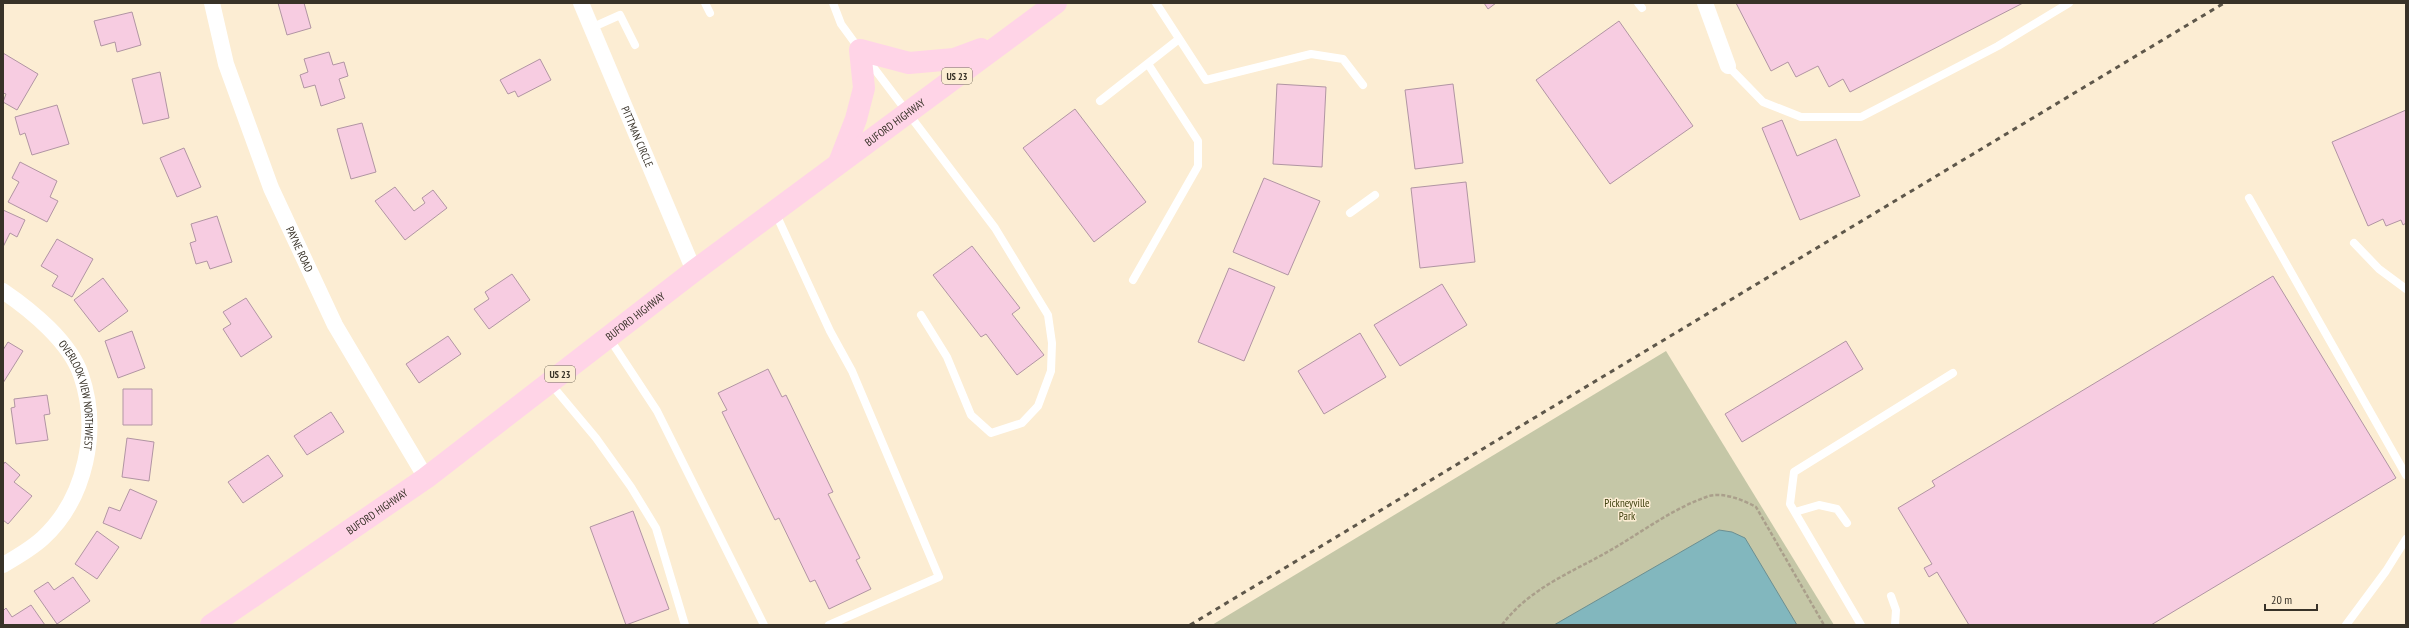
<svg xmlns="http://www.w3.org/2000/svg" width="2409" height="628" viewBox="0 0 2409 628" font-family="'PT Sans Narrow',sans-serif">
<style>
.green{fill:#c5c7a7}
.water{fill:#82b7be;stroke:#6c8f91}
.building{fill:#f7cce1;stroke:#b195a3}
.lines{fill:none;stroke-linecap:round;stroke-linejoin:round}
.path{stroke:#aa9f8b;stroke-width:2.5;stroke-dasharray:4 2;stroke-linecap:butt}
.service{stroke:#fff;stroke-width:8}
.minor{stroke:#fff;stroke-width:16}
.primary{stroke:#ffd4e7;stroke-width:22}
.rail{stroke:#5e574a;stroke-width:3;stroke-dasharray:5 5;stroke-linecap:butt}
.labels{text-anchor:middle;stroke-width:3;stroke-linejoin:round;paint-order:stroke}
.shield{fill:#fcedd3;stroke:#736a5b;stroke-width:1}
.shield-label{font-size:10px;font-weight:bold;fill:#383228}
.street-label{font-size:11px;fill:#383228;stroke:#fcedd3}
.park-label{font-size:11px;fill:#3e3f0d;stroke:#fcedd3}
</style>
<rect width="100%" height="100%" fill="#fcedd3"/>
<!-- green -->
<path class="green" d="M1666,351l168,274h-622z"/>
<!-- water -->
<path class="water" d="M1719,530l13,2 13,6 52,87h-243z"/>
<!-- building -->
<path class="building" d="M278,3h26l7,25 -24,7z
M1484,3h12l-8,6z
M1736,3h287l-173,89 -7,-13 -14,8 -11,-21 -22,11 -8,-15 -17,9z
M132,12l9,33 -24,7 -2,-10 -14,4 -7,-25z
M1619,21l74,105 -83,58 -74,-104z
M329,52l4,13 11,-3 4,14 -9,3 6,19 -24,8 -6,-21 -11,3 -4,-13 8,-3 -4,-13z
M3,53l35,21 -21,36 -14,-8 3,-8 -3,-1z
M540,59l11,21 -33,17 -3,-6 -7,3 -8,-14z
M160,72l9,46 -26,6 -11,-45z
M1277,84l49,3 -4,80 -49,-3z
M1453,84l10,79 -48,6 -10,-79z
M57,105l12,39 -37,11 -7,-22 -5,2 -5,-18z
M1075,109l71,93 -52,40 -71,-94z
M2406,110v113l-3,2 -2,-5 -15,6 -3,-7 -15,7 -36,-84z
M1782,120l15,36 39,-17 24,57 -60,24 -38,-92z
M362,123l14,49 -25,7 -14,-50z
M184,148l17,39 -24,10 -17,-39z
M20,162l37,19 -7,16 8,4 -11,21 -39,-20 11,-20 -7,-4z
M1264,178l56,23 -32,74 -55,-23z
M1466,182l9,80 -55,6 -9,-80z
M395,187l19,24 11,-8 -3,-5 11,-8 14,18 -42,32 -30,-39z
M3,210l22,10 -8,17 -7,-4 -7,14z
M217,216l15,46 -22,7 -3,-8 -11,3 -6,-21 6,-2 -5,-17z
M57,239l36,20 -21,38 -20,-11 6,-10 -17,-10z
M972,246l48,62 -8,6 32,41 -27,20 -31,-41 -5,3 -48,-62z
M1229,268l46,19 -31,74 -46,-19z
M512,274l18,26 -41,29 -15,-20 15,-10 -4,-7z
M2273,276l123,202 -245,147h-182l-32,-53 -8,5 -5,-9 8,-4 -34,-56 37,-22 -3,-5z
M103,278l25,33 -29,21 -25,-32z
M1442,284l25,41 -67,41 -26,-41z
M246,298l26,39 -31,20 -18,-28 8,-5 -8,-12z
M132,331l13,37 -27,10 -13,-37z
M1360,333l26,44 -62,37 -26,-43z
M448,336l13,18 -42,29 -13,-19z
M1846,341l17,28 -121,73 -17,-28z
M8,342l15,9 -20,32v-33z
M768,369l14,28 4,-2 47,97 -5,2 32,64 -4,2 15,29 -42,20 -14,-29 -5,2 -31,-64 -4,2 -53,-108 5,-2 -9,-17z
M123,389h29v36h-29z
M47,395l3,19 -6,1 4,25 -32,4 -5,-36 4,-1 -1,-8z
M331,412l13,20 -37,23 -13,-19z
M127,438l27,4 -5,39 -27,-4z
M268,455l15,21 -40,27 -15,-21z
M5,462l15,13 -6,7 18,14 -24,28 -5,-4v-55z
M130,489l27,12 -16,38 -38,-16 6,-16 11,4z
M633,511l36,98 -43,16 -36,-98z
M97,531l22,16 -22,32 -22,-15z
M73,577l17,24 -33,23 -23,-33 14,-9 6,8z
M31,605l14,20h-42v-14l3,-3 6,9z"/>
<g class="lines">
<!-- path -->
<path class="path" d="M1502,625c29,-39 74,-54 114,-78 30,-18 60,-40 93,-51 15,-4 34,4 47,11l68,118"/>
<!-- service -->
<path class="service" d="M705,3l5,10
M833,3l8,21 19,26
M1156,3l50,77 105,-26 32,5 20,26
M1638,3l4,5
M591,28l29,-13 15,30
M867,59l128,169 53,87 4,28 -1,28 -13,35 -16,17 -31,10 -20,-18 -24,-58 -26,-42
M1728,66l35,36 38,15h60l137,-71 71,-43
M1100,101l79,-62
M2249,198l157,277
M775,212l55,119 22,40 87,206 -110,48
M1350,213l25,-18
M2354,243l25,26 27,20
M1133,280l65,-114v-25l-50,-77
M609,338l48,73 107,214
M550,383l46,55 35,49 25,41 29,97
M1795,512l24,-7 18,4 10,14
M1891,596l5,14 -1,15
M1861,625l-71,-121 4,-32 159,-99
M2346,625l40,-54 20,-32"/>
<!-- minor -->
<g class="minor">
<path id="s1" d="M212,3l14,61 45,124 64,137 91,153"/>
<path id="s2" d="M581,3l113,268"/>
<path d="M1705,3l23,63"/>
<path id="s3" d="M3,291c28,19 67,51 78,84 19,55 5,123 -38,163 -12,11 -26,19 -40,27"/>
</g>
<!-- primary -->
<g class="primary">
<path d="M839,163l17,-44 8,-31 -4,-38 49,13 45,-4 27,-10"/>
<path id="s4" d="M211,625l215,-147 268,-207 362,-268"/>
</g>
<!-- rail -->
<path class="rail" d="M1190,625l1034,-622"/>
</g>
<g class="labels">
<!-- shield labels -->
<g class="shield">
<rect x="942" y="68" width="30" height="16" rx="3"/>
<rect x="545" y="366" width="30" height="16" rx="3"/>
</g>
<g class="shield-label">
<text x="957" y="80">US 23</text>
<text x="560" y="378">US 23</text>
</g>
<!-- street labels -->
<g class="street-label">
<text dy="4" stroke="none"><textPath href="#s4" startOffset="849">BUFORD HIGHWAY</textPath></text>
<text dy="4" stroke="none"><textPath href="#s2" startOffset="145">PITTMAN CIRCLE</textPath></text>
<text dy="4" stroke="none"><textPath href="#s1" startOffset="262">PAYNE ROAD</textPath></text>
<text dy="4" stroke="none"><textPath href="#s4" startOffset="525">BUFORD HIGHWAY</textPath></text>
<text dy="4" stroke="none"><textPath href="#s3" startOffset="135">OVERLOOK VIEW NORTHWEST</textPath></text>
<text dy="4" stroke="none"><textPath href="#s4" startOffset="201">BUFORD HIGHWAY</textPath></text>
</g>
<!-- park labels -->
<g class="park-label">
<text x="1627" y="507">Pickneyville<tspan x="1627" dy="13">Park</tspan></text>
</g>
</g>
<!-- border -->
<rect width="2409" height="628" fill="none" stroke="#383228" stroke-width="8"/>
<!-- scale -->
<path d="M2265 604v6h52v-6" fill="none" stroke="#383228" stroke-width="2"/>
<text x="2271" y="604" font-size="12" fill="#383228" stroke="#fcedd3" stroke-width="3" paint-order="stroke">20 m</text>
</svg>
